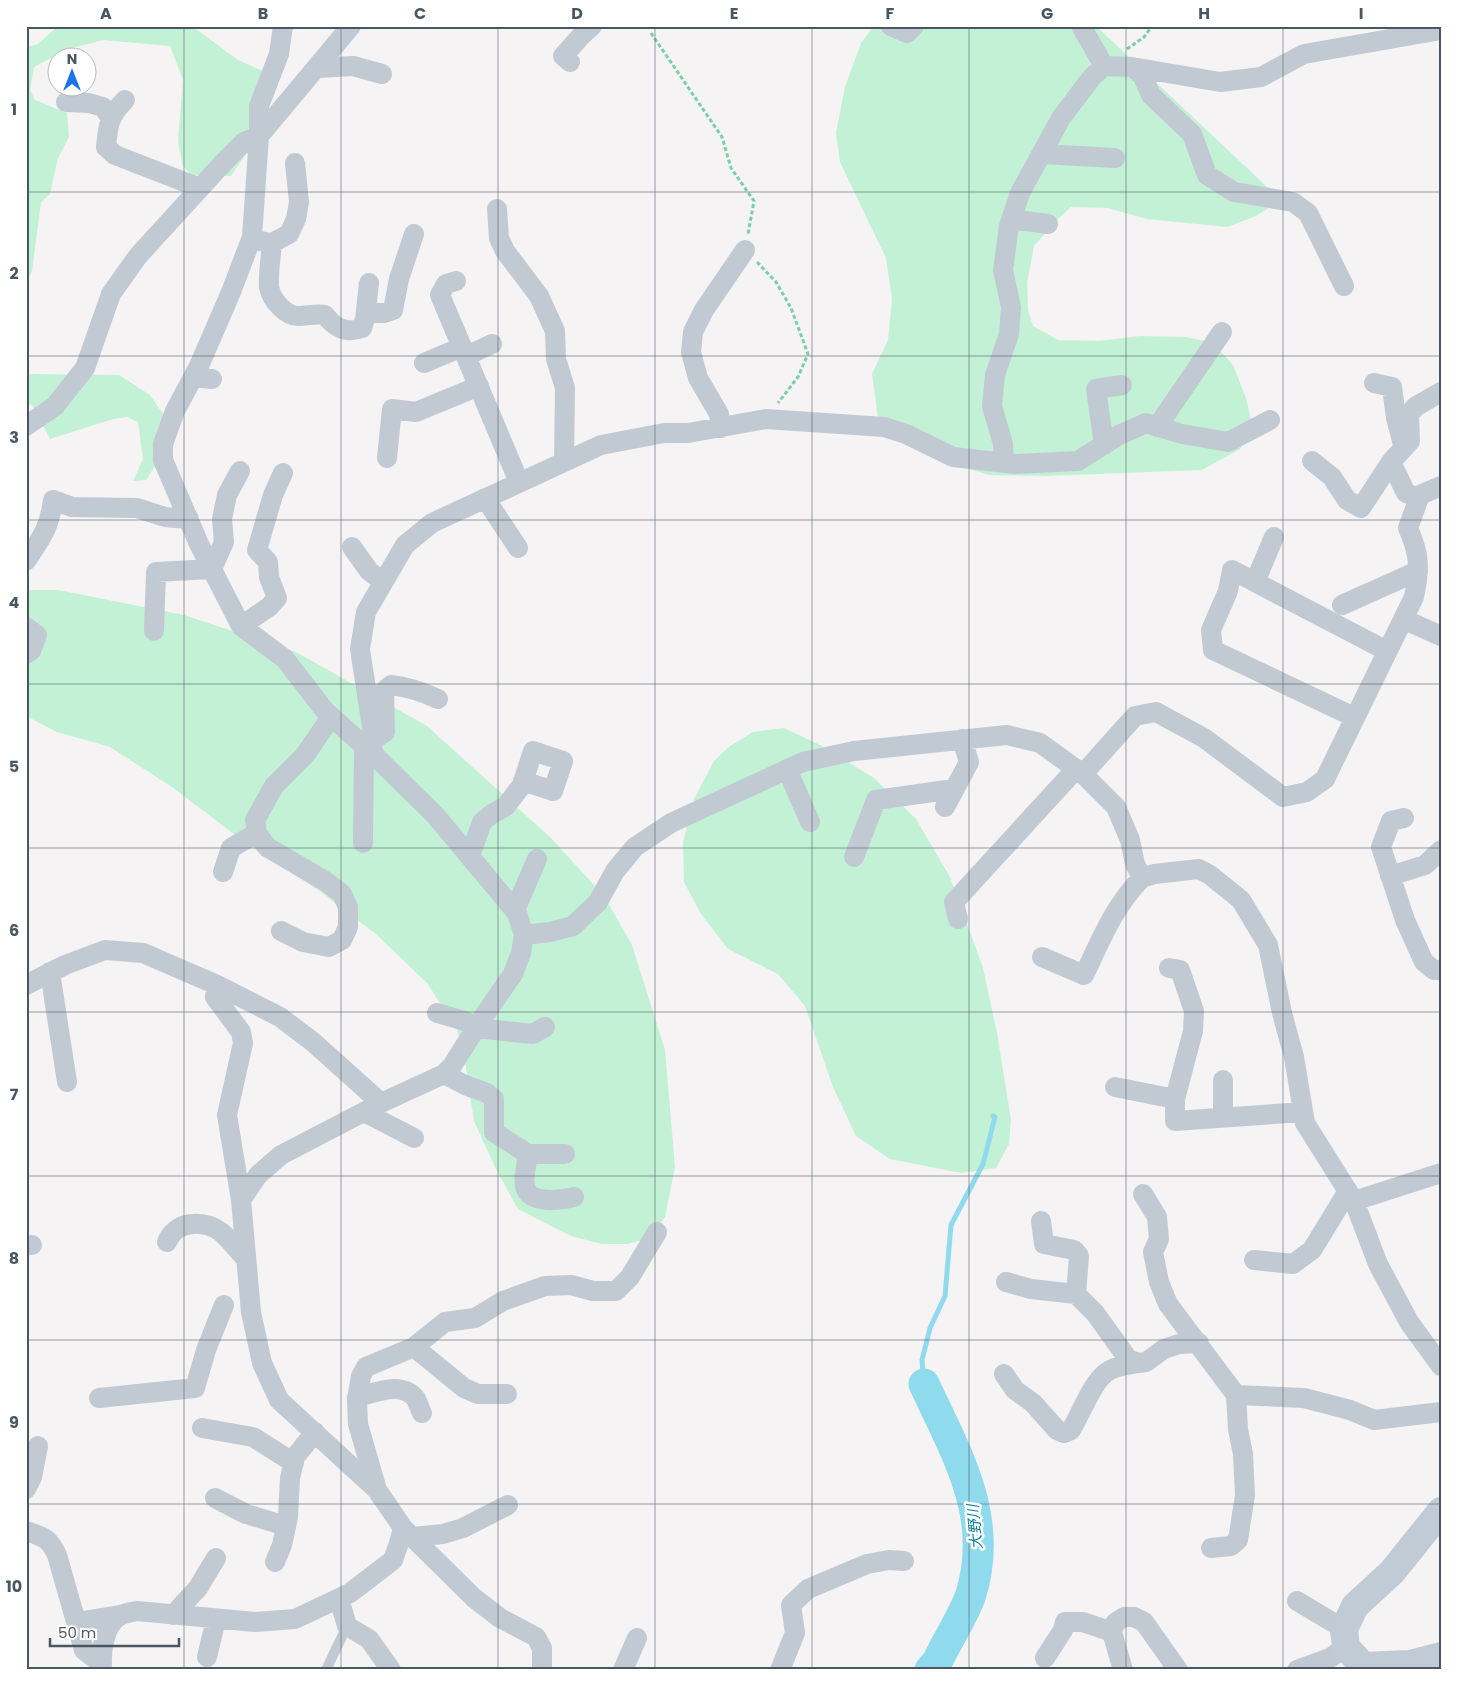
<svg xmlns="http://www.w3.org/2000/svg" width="1467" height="1696" viewBox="0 0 1467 1696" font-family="Poppins,'Noto Sans JP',sans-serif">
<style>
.green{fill:#c3f1d5}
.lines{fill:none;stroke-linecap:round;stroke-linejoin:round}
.stream{stroke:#90daee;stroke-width:5}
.river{stroke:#90daee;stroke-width:31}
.path{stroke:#7ad0a6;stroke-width:3;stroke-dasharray:4 2.5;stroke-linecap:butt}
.lane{stroke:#c1cad2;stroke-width:10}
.street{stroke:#c1cad2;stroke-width:20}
.secondary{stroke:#c1cbd6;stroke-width:28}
.grid{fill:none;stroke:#4a5661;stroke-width:1;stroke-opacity:0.55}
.labels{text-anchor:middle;stroke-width:5;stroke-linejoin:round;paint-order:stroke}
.water-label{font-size:15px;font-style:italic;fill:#0c7c9b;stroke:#fff}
.neatline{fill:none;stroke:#4a5661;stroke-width:2}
.grid-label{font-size:16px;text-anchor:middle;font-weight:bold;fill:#4a5661}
</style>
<rect width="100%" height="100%" fill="#f5f3f3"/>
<!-- green -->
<path class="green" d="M58,26h134l46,34 32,14 -19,72 -20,30 -40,-1 -8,-9 -5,-24 5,-62 -13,-34 -67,-6 -35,9 -34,18 -4,23 5,10 32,13 2,24 -11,21 -8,36 -9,8 -9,69 -6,13v-237l12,-3z
M874,26h222l185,174 -25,16 -29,11 -80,-8 -39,-11 -37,-1 -16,15 -21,24 -7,37 1,27 5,16 25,14 41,1 41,-5 46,1 27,6 20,22 13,33 6,27 -12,24 -38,21 -157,6 -56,-1 -49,-15 -62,-42 -6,-44 16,-34 4,-41 -6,-41 -46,-96 -4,-29 9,-46 16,-44z
M26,374l93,1 31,20 13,19 -5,23v24l-12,19 -13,1 10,-22 -5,-37 -11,-5 -14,2 -63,20 -18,-34 -6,-3z
M26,590h32l126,25 112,37 131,74 124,112 53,58 28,49 33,105 10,117 -10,50 -16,21 -21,6h-26l-31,-8 -53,-27 -22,-40 -22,-48 -9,-59 -8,-33 -30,-46 -50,-48 -56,-43 -74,-48 -75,-57 -62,-40 -53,-15 -31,-16z
M784,728l38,18 52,32 42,41 34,58 33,91 14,65 14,87 -2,24 -13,24 -35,5 -71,-14 -34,-23 -23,-49 -28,-81 -27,-32 -50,-25 -27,-35 -17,-32 -1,-40 11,-43 20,-38 16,-15 23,-14z"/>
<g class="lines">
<!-- stream -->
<path class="stream" d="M924,1384l-2,-24 8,-32 15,-32 6,-71 32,-61 12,-47 -2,-1"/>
<!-- river -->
<path class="river" d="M924,1384c32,69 72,134 46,213 -8,21 -23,44 -33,65l-7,8"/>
<!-- path -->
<path class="path" d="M651,33l71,104 9,31 23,33 -6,33
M1127,49l17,-12 8,-11
M757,262l19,20 15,26 17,46 -10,23 -20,26"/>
<!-- lane -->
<path class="lane" d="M326,1670l21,-44"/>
<!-- street -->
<path class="street" d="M891,26l16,7 7,-7
M1081,26l23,40
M570,62l-7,-6 19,-21 10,-9
M1132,67l88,15 41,-5 43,-23 137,-24
M318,68l35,-2 29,8
M125,100c-16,16 -17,25 -19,47l9,8 85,33
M66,102l23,1 14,4 8,11
M1042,154l73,4
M497,209l2,29 6,13 34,45 16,35 1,28 9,29 -1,74
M1012,219l36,5
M260,241l12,2 17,-9 7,-15 3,-17 -4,-39
M272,243c-1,14 -4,30 -3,44 2,12 16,29 29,29 10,0 17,-3 27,-1 10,13 21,19 37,13l3,-9 4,-36
M456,281l-10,3 -6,11 79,187
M366,313h18l9,-3 6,-31 15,-45
M466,356l26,-12
M424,363l38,-16
M193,377l19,2
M1374,383l18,4 4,31 6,23
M26,426l29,-20 30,-38 26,-74 27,-38 85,-93 21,-21 15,-6v-30l20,-52 4,-28
M1157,427l65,-95
M721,428l-2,-14 -21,-36 -7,-26 2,-20 11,-22 41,-60
M1104,445l-8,-56 26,-4
M387,458l5,-49 24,3 63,-26
M1312,461l20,16 15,23 14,8 30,-46 15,31 13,5
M1391,462l19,-21 -1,-26 6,-8 26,-15
M1004,463l-1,-19 -11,-38 3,-31 14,-41 2,-27 -8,-37 6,-44 11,-33 41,-75 31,-41 12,-11 28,1 10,8 9,20 41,39 15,41 27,17 59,10 15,11 36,73
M485,498l33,50
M352,547l17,24 14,11
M26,561c16,-24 23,-32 27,-61l19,7 65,1 28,9 24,2
M1255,582l19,-45
M1342,605l76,-34
M1403,619l38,17
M241,626l28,-19 8,-9 -8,-21 -1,-15 -11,-12 16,-55 10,-22
M26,627l11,8 -6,16 -5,3
M154,631l2,-59 56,-3 12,-27 -2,-23 5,-24 13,-24
M1354,717l-141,-67 -2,-20 17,-39 4,-21 155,81
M372,741l13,-9 -1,-41 7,-6c17,2 32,7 47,14
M372,753l1,-19 -13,-85 6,-37 39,-67 27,-22 169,-78 63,-12h24l78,-14 118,8 22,7 47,23 62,7 63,-3 41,-26 27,-12 36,11 46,8 42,-22
M787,769l23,53
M1083,774l52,-58 21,-4 48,26 79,59 24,-5 18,-13 89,-182c6,-29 6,-42 -6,-69l12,-33 21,-9
M945,807l24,-45 -7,-23
M1404,818l-13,3 -10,26 24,73 19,42 10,8h7
M363,843l1,-96
M470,856l12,-34 10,-8 14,-8 16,-21 11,-34 30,10 -10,30 -30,-10
M854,857l22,-57 78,-11
M223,872l8,-24 26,-15
M1390,876l35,-11 16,-15
M515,910l22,-51
M958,919l-4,-17 122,-133
M281,931l22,11 26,5 13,-7 6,-13v-20l-6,-13 -17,-13 -58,-34 -10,-14 -2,-13 19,-34 31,-31 26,-38
M524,935l26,-3 23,-6 25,-24 17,-31 20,-24 36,-24 132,-61 51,-11 153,-16 33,8 43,31 33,33 14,33 5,24 7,14 12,-4 45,-5 11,6 31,25 27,45 14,68 12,44 11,66 49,78 24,63 31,58 32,44
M1042,957l42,18c17,-35 30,-69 58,-97
M1169,968l11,2 14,41 -1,20 -18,68v22l128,-9
M50,972l17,110
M26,985l39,-20 40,-15 38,3 74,32 63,32 33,25 68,61
M437,1013l28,8 11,7 57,6 12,-7
M444,1074l21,11 22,8 7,6v33l34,22h37
M1115,1087l60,12
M364,1112l50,26
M1223,1117v-37
M528,1154c-1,9 -5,23 -3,32 3,19 36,14 49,11
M1143,1194l14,23 2,22 -6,13 6,30 9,22 68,91 2,34 5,25 2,41 -7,45 -7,6 -20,2
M241,1200l17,-25 23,-20 100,-52 63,-29 8,-8 27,-43 34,-49 8,-21 3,-18 -7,-22 -82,-98 -63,-62 -47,-42 -40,-52 -44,-33 -42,-82 -36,-84v-16l12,-33 24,-45 32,-74 21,-55 7,-101 92,-110
M1354,1201l87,-28
M1041,1221l3,23 30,6 5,6 -3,38
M167,1242c8,-21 36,-23 54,-10 9,8 17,18 25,27
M26,1245h6
M1254,1260l39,4 19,-14 36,-59
M1006,1282l25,7 45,5 19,19 33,46 10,4 8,-1 18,-13 15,-5 20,-1
M414,1347l50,41 14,6h29
M1004,1374l11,16 18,13 24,27 7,3 7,-3c10,-16 21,-48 36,-58 8,-6 21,-7 31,-9
M1236,1395l68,3 46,12 24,10 67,-8
M357,1397c18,-4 45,-17 59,2 2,4 4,10 6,14
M99,1398l96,-10 11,-38 18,-45
M202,1428l51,9 41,26
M26,1489l6,-12 6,-31
M377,1490l-19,-66 -1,-24 4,-24 5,-9 48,-20 31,-25 30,-4 28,-17 42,-15 26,-1 22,6h23l14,-14 27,-45
M215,1498l31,16 40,12
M403,1528l71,70 26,20 36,19 6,11v22
M26,1531c18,6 23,7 31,24l27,95 18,14
M412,1537l31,-3 20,-6 45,-23
M275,1562l7,-17 6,-28 2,-39 5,-21 20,-25
M339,1598l8,28 22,13 22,31
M1297,1601l47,28
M173,1615l25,-27 18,-30
M77,1622l43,-7
M207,1657l9,-38
M1045,1658l18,-28 2,-8h18l29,10
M102,1670c-1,-18 1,-45 19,-55 4,-2 11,-3 16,-4l118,11 40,-3 55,-26 43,-33 6,-17 4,-15 -26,-38 -98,-90 -17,-37 -11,-51 -10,-112 -14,-85 16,-72 -2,-11 -26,-35 2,-12
M623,1670l14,-32
M780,1670l15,-37 -4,-28 17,-16 59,-25 22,-4 15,1
M1123,1670l-11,-38 3,-9 9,-6h10l10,5 34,48
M1297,1670l33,-12 16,-11"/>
<!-- secondary -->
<path class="secondary" d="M1441,1511l-49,61 -37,34 -11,23 2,18 17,19 47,-2 31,-8"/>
</g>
<!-- grid -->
<path class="grid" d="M184,26v1644M341,26v1644M498,26v1644M655,26v1644M812,26v1644M969,26v1644M1126,26v1644M1283,26v1644M26,192h1415M26,356h1415M26,520h1415M26,684h1415M26,848h1415M26,1012h1415M26,1176h1415M26,1340h1415M26,1504h1415"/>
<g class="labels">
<!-- water labels -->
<g class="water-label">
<text transform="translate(975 1527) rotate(-95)" y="5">大野川</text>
</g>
</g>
<!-- border -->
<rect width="1467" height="1696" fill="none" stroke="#ffffff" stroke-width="55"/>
<!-- north arrow -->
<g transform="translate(72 72)"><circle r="24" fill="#ffffff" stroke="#b7bbc0"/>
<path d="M0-4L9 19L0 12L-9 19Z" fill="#1a73e8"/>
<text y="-8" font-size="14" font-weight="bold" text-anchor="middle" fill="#4a5661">N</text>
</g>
<!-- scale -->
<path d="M50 1638v8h129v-8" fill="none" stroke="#4a5661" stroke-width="2.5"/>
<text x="58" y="1638" font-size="15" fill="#4a5661" stroke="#ffffff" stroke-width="4" paint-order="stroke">50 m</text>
<rect x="28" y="28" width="1412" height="1640" class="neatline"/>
<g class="grid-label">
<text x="106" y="19">A</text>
<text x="263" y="19">B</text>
<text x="420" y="19">C</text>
<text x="577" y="19">D</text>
<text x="734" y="19">E</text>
<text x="890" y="19">F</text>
<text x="1047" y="19">G</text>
<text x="1204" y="19">H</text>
<text x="1361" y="19">I</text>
<text x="14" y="115">1</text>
<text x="14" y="279">2</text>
<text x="14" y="443">3</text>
<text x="14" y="608">4</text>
<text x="14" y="772">5</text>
<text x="14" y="936">6</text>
<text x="14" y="1100">7</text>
<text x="14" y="1264">8</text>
<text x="14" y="1428">9</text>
<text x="14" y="1592">10</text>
</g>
</svg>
